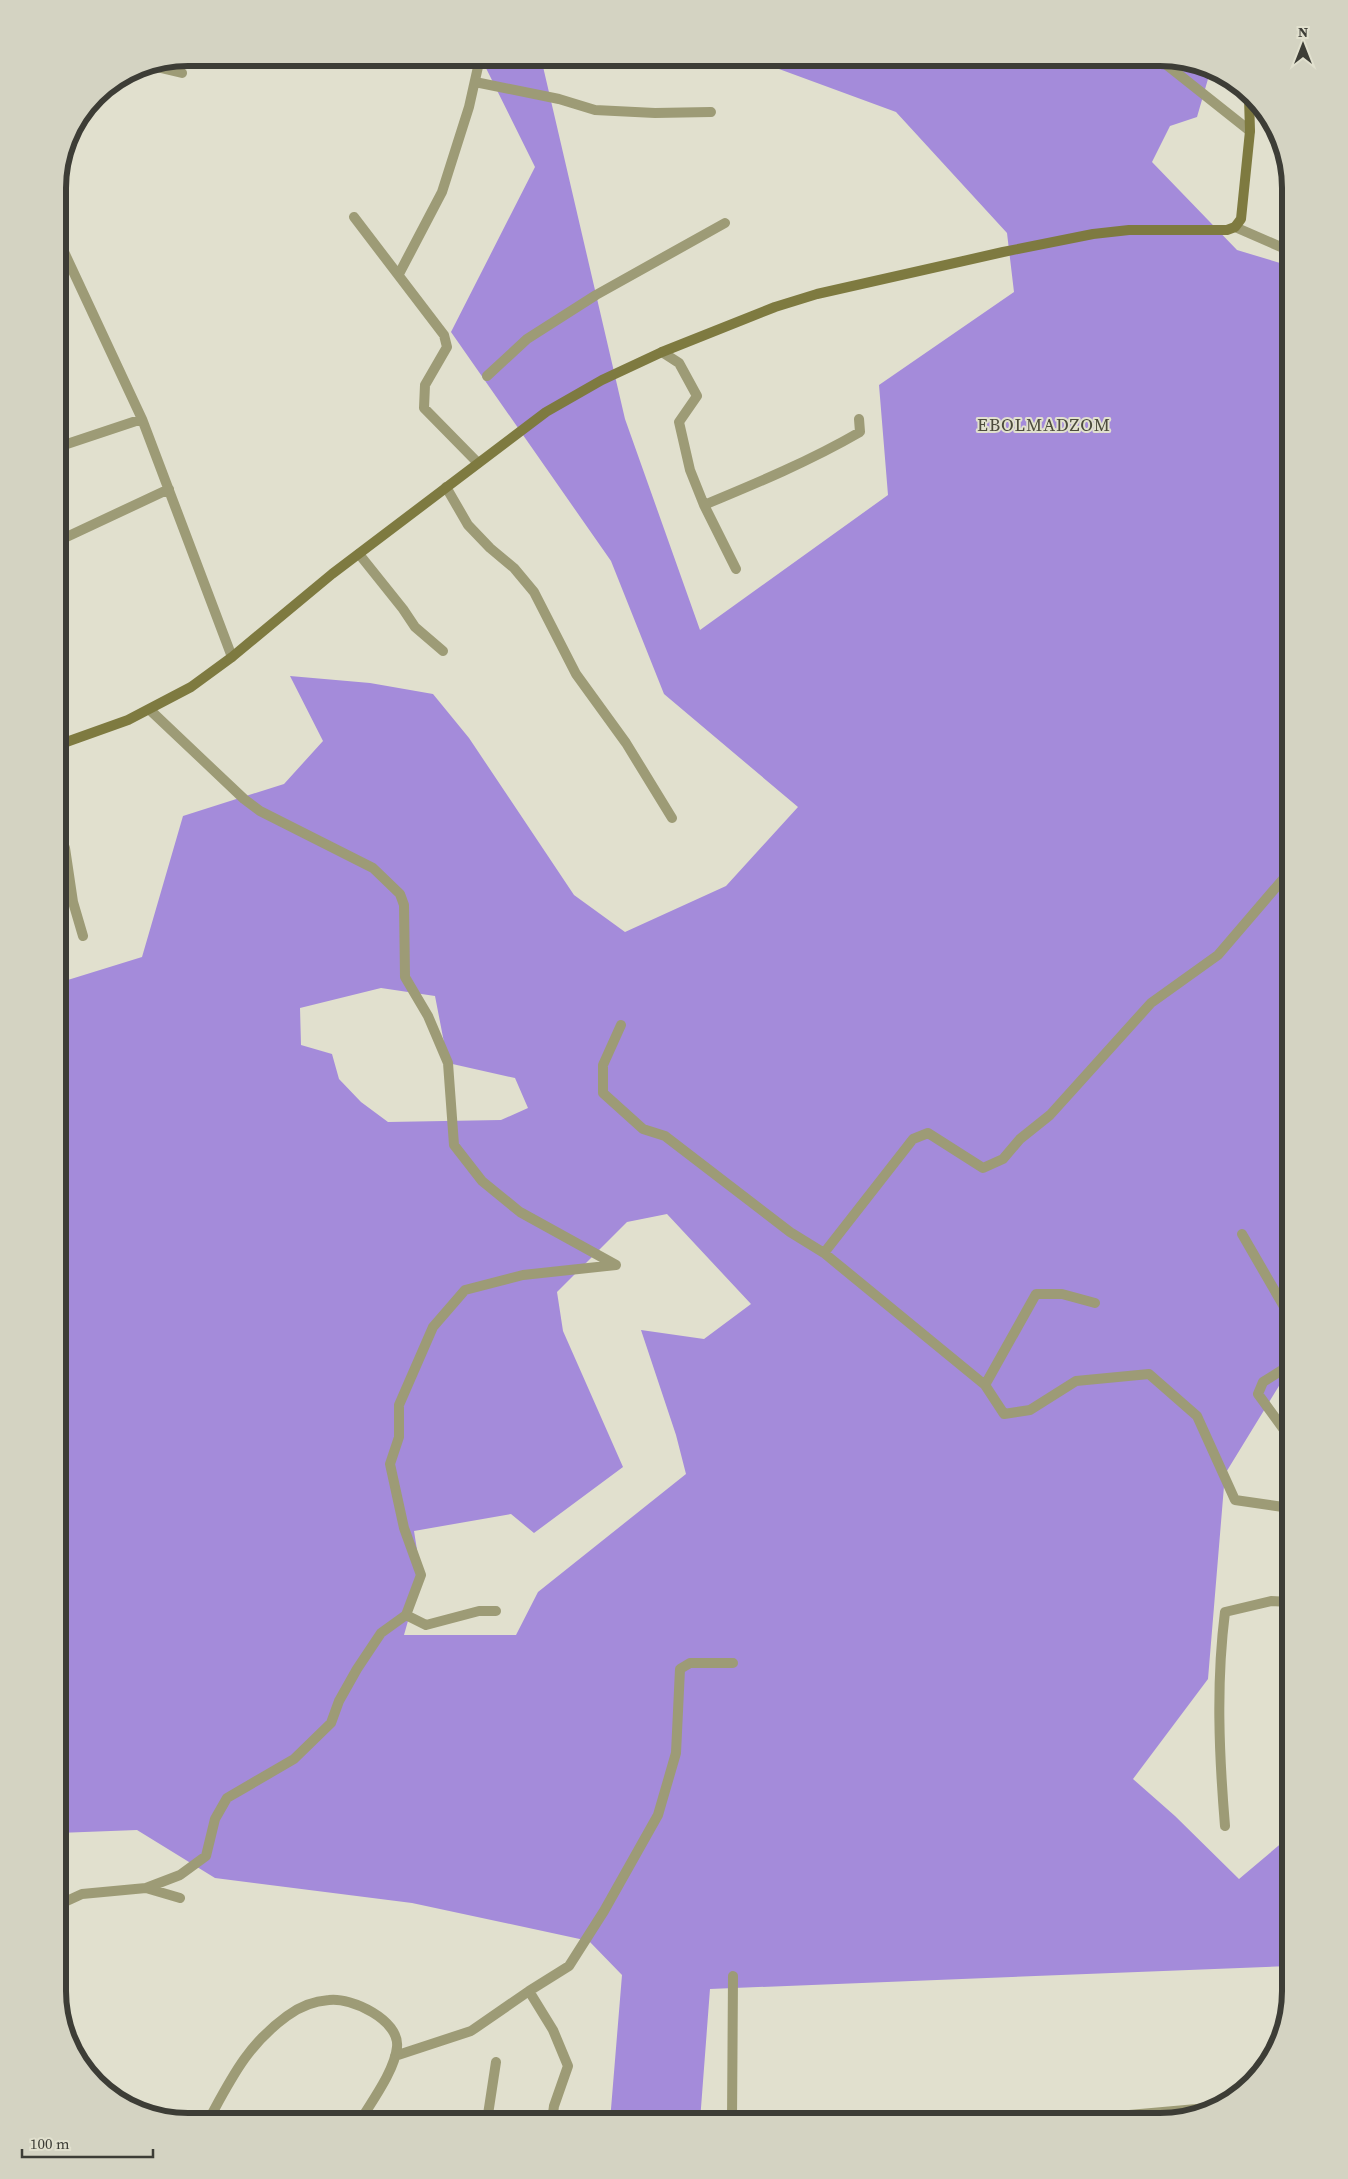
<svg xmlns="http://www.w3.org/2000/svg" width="1348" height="2179" viewBox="0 0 1348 2179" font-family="'Source Serif 4',serif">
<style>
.forest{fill:#a48bda;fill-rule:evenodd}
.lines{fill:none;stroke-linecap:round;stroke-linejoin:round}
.street{stroke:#9d9b76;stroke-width:10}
.secondary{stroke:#7e7a40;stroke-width:10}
.labels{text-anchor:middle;stroke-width:4;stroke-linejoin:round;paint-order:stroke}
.quarter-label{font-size:18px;letter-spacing:1px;fill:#4c4b3c;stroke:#e1e0ce}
.rim{fill:none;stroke:#3d3d36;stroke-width:6}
</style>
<rect width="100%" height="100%" fill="#e1e0ce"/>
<!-- forest -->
<path class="forest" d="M481,58h60l84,361 75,211 188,-135 -9,-110 135,-93 -7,-59 -111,-121 -147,-54h420l41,14 -13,45 -27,9 -18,36 85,88 53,16v1102l-65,106 -17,205 -75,100 42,37 64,63 51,-43v130l-580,23 -10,132h-90l12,-146 -33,-34 -177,-38 -197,-25 -78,-48 -79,3v-850l84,-26 41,-141 101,-32 39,-43 -33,-65 80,7 63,11 36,44 105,157 51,37 101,-46 72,-79 -134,-113 -53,-133 -160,-229 84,-165zM381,988l54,8 13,67 67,15 13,30 -27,12 -113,2 -27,-20 -22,-23 -7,-25 -31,-9 -1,-37zM667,1214l84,90 -47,35 -63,-9 35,105 10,39 -148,118 -22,43h-112l17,-60 -7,-44 97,-17 23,19 89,-66 -60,-136 -6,-39 70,-70z"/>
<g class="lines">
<!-- street -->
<path class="street" d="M1158,58l92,73
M148,65l34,8
M475,82l84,17 36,11 60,3 56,-1
M354,217l90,118 3,12 -22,38 -1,23 54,55
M1235,227l55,24
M58,239l84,180 90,238
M399,274l43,-82 27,-85 11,-49
M662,352l17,11 18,33 -18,26 11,48 14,35 32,64
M487,376l40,-37 69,-44 129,-72
M58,447l84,-28
M446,487l22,38 22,23 24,20 20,24 42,82 50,69 46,75
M704,505c53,-22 106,-44 156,-73l-1,-13
M58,541l111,-52
M359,554l44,55 12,18 28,24
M58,832l7,16 8,54 10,34
M621,1025l-18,40v28l40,36 22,7 125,96 34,21 161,132 19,29 26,-4 46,-29 73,-7 48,42 38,84 55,8
M1242,1234l48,83
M824,1253l89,-114 15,-6 55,35 20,-9 17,-20 30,-24 101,-112 67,-48 72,-84
M985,1385l51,-91h26l33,9
M1290,1438l-32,-44 5,-12 27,-17
M406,1615l20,10 53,-14h17
M1225,1826c-6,-72 -9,-143 0,-214l46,-11 19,1
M146,1888l34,-13 26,-19 9,-37 12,-21 67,-39 37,-36 8,-22 18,-32 24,-36 25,-18 15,-40 -17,-47 -14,-64 9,-27v-32l34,-78 32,-37 58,-15 93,-10 -96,-53 -38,-31 -28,-36 -6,-82 -20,-47 -23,-39 -1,-72 -4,-11 -27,-26 -113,-57 -16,-12 -94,-89
M58,1905l24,-11 64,-6 34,10
M529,1991l24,39 15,36 -14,40 -2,15
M395,2056l76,-25 58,-40 40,-25 35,-55 54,-96 18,-62 4,-84 10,-6h43
M208,2121c23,-42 39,-76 79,-105 12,-9 27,-15 42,-16 22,-3 71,20 68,47 -2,23 -25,54 -37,74
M487,2121l9,-59
M732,2121l1,-145
M1116,2121l2,-5 101,-9"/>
<!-- secondary -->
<path class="secondary" d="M58,745l70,-25 63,-33 41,-30 100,-83 214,-162 56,-32 60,-28 113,-45 42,-13 186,-42 90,-18 36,-4h98l8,-3 6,-8 9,-88 -1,-33"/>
</g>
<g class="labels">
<!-- quarter labels -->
<g class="quarter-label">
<text x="1044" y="431">EBOLMADZOM</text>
</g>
</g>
<!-- crop -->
<path d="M0 0H1348V2179H0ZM188 66H1160A122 122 0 0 1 1282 188V1991A122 122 0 0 1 1160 2113H188A122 122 0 0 1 66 1991V188A122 122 0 0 1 188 66Z" fill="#d4d3c2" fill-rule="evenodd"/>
<path class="rim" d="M188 66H1160A122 122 0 0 1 1282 188V1991A122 122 0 0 1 1160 2113H188A122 122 0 0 1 66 1991V188A122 122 0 0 1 188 66Z"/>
<!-- north arrow -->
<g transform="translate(1303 45)" stroke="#e1e0ce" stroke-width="4" paint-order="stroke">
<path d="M0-4L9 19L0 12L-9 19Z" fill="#3d3d36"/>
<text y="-8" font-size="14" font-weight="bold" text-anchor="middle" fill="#3d3d36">N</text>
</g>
<!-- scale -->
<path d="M22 2149v8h131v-8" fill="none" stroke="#3d3d36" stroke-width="2.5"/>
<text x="30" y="2149" font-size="15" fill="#3d3d36" stroke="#e1e0ce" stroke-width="4" paint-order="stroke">100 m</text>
</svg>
